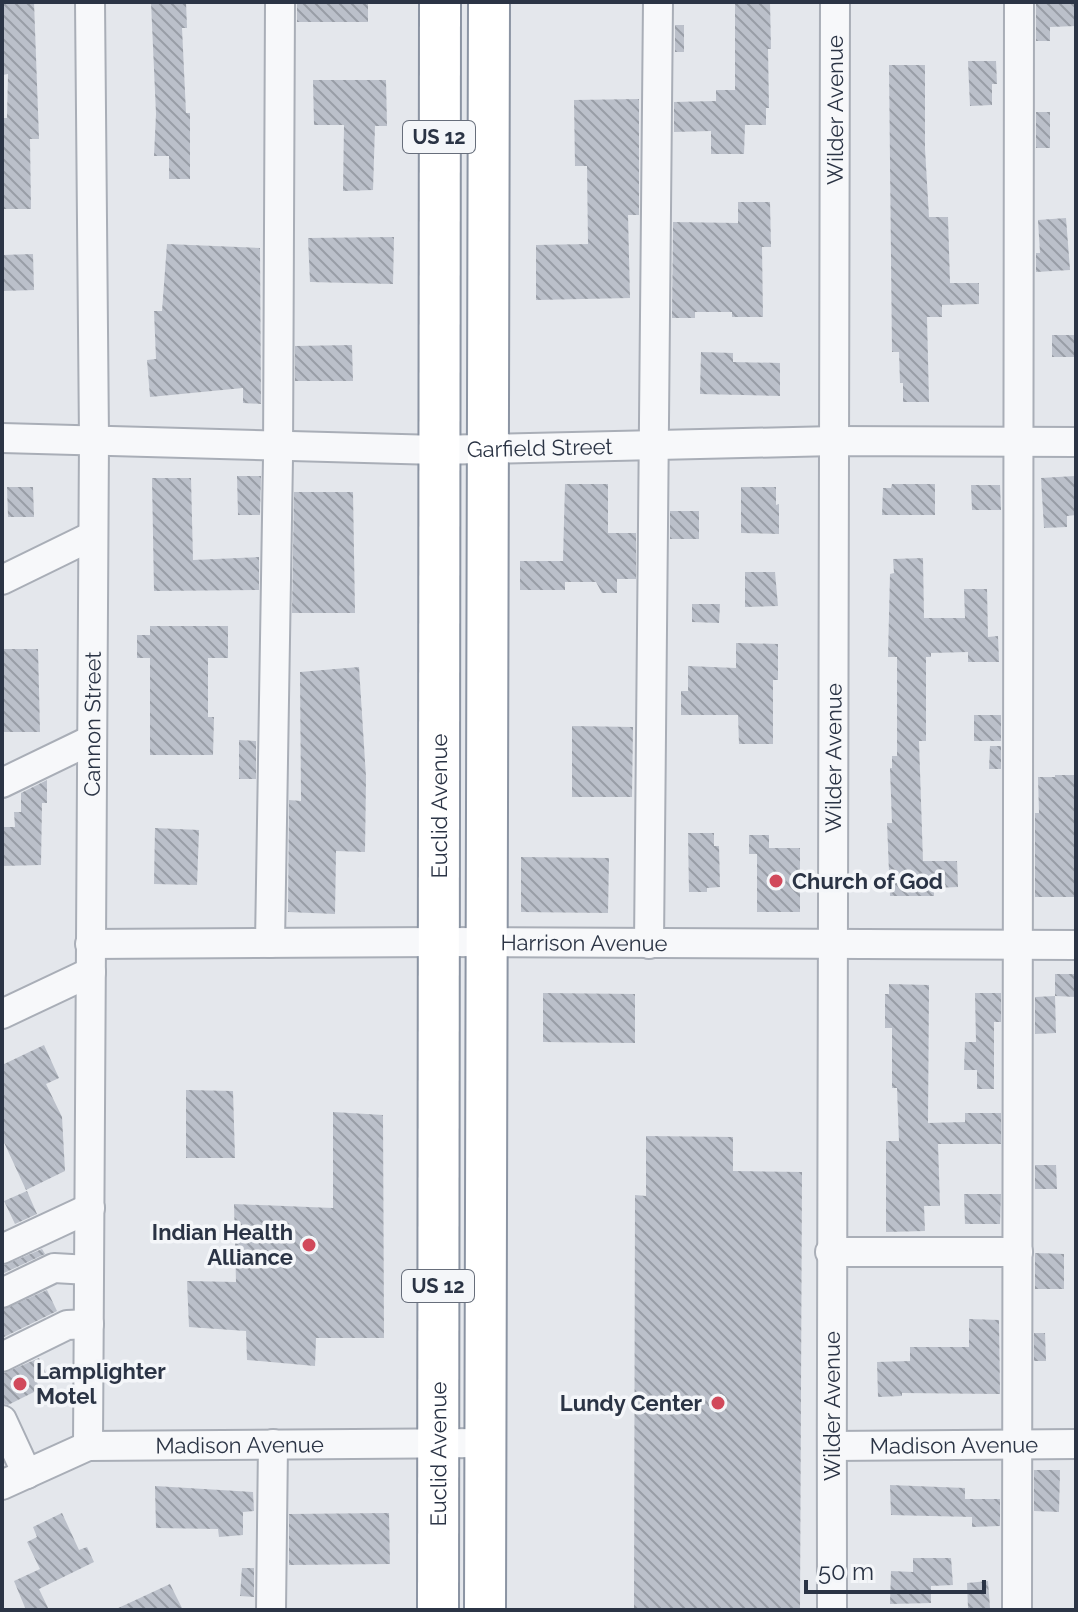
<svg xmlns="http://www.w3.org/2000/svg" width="1078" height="1612" viewBox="0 0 1078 1612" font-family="Raleway,sans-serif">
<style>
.building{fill:url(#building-back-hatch)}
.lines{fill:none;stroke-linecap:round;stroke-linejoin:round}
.minor-casing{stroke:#a9aeb7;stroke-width:32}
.highway-casing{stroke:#8b94a3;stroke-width:44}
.minor{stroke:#f7f8fa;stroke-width:28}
.highway{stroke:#fff;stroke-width:40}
.poi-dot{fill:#d1495b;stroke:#f4f6f9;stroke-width:3}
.labels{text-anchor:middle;stroke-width:7;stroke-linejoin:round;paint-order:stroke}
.shield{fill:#f4f6f9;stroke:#676e7b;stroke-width:2}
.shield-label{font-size:20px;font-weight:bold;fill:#2b3445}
.street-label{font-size:22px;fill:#2b3445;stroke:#f4f6f9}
.poi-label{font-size:22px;font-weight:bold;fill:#2b3445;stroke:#f4f6f9;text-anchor:start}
</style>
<defs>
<pattern id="building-back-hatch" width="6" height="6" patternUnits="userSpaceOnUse" patternTransform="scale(2)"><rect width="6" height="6" fill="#bbc0ca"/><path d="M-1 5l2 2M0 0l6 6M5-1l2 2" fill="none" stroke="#989da6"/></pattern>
</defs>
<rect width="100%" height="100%" fill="#e4e7ec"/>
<!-- building -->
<path class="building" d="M2,2h32l5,137h-9l1,70h-29v-91h5l1,-44 -6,1z
M151,2h35l1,26h-5l4,85h4v66h-21v-23h-15l2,-42z
M297,2h71v20h-71z
M735,2h35l1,47h-3l1,59h-3v17h-21l-1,29h-33v-23l-37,1v-30l42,-1v-11h19z
M1036,2h40v24l-26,1v14h-14z
M675,25h9v27h-9z
M968,61h28l1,23h-5v21l-22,1z
M889,65h36v84l4,68h19l2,66h29v21l-37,1v12h-15l2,85h-26v-19h-3l-1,-31h-7z
M313,80h73l1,46h-12l-2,64 -30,1 1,-66h-30z
M639,99v116h-11l2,83 -94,2v-55l52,-1 -1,-78h-12l-1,-66z
M1036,112h14v36h-14z
M738,202h32l1,45h-9l1,70h-31v-5h-37v6h-23l1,-96 65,1z
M1066,218l4,52 -34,2v-19h4l-2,-33z
M394,237l-1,47 -83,-2 -2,-44z
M167,244l93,4 1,156 -18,-1v-15l-93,9 -3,-37 9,-1 -2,-48h8z
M33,254l1,36 -32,1v-36z
M1052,335h22v22h-22z
M352,345l1,36h-58v-35z
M701,352l32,1v9l47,1v33l-80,-2z
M237,476h24l-1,39h-22z
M1075,476l1,39 -9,1v11l-23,1 -3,-50z
M152,478h39l2,82 66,-3v33l-105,1z
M565,484h43v49h28v46h-19v14h-15l-6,-11h-31v8h-45v-29h43z
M892,484h43v31h-53l1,-27h8z
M971,485h29l1,25h-29z
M7,487h26l1,30h-26z
M741,487h35v18l3,-1v30l-38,-1z
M294,492h59l2,121h-63z
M670,511h29v28h-29z
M923,558l1,60h41l-1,-29h23l1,48 10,-1 1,26h-31v-10l-37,1v4h-5v84h-7l4,120h34l1,26 -24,1v8h-44l-3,-73h5l-2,-55h2v-12h5v-99h-9l2,-83 4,-1 -1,-14z
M745,572h30l3,34 -33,1z
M692,604h28l-1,19 -27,-1z
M150,626h78v32h-20v59h6l-1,38h-63v-97h-13v-23h13z
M736,643l42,1v36h-5v64h-34l-1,-29h-57v-24h7v-25l48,2z
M2,649h36l2,83h-36z
M359,667l7,110 -1,75 -29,-1 -1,63 -47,-2 1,-112 12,1 -1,-129z
M974,715h27v26h-27z
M572,726l61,1 -1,70h-60z
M239,740l17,1v38h-17z
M990,746h11v23h-12z
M1055,775h21v122h-41v-84h4l-1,-36h17z
M47,780v23h-5l-1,62 -39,1v-39h13l-1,-15h7v-19z
M155,828l44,2 -2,55 -43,-1z
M688,833h26v13h5l1,41 -13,1v4h-18z
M749,835h20v13h31v64h-43v-58h-8z
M521,857l88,1 -1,55 -87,-1z
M1055,974h21v23l-21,-1z
M889,984l40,1 -1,138 37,-1v-9h36v31h-63l2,62h-16l1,25 -39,1v-91h13l-2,-53h-5v-60h-7v-34h4z
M543,993l92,1v49l-92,-1z
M975,993h26v29h-7v67h-17v-19h-13l1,-28h11z
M1055,996l1,37 -21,1v-37z
M44,1045l15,33 -13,6 16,33 3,54 -39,19 -24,-52v-73z
M186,1090l47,1 2,67h-49z
M333,1112l50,3 1,223h-68l-1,28 -68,-6 -1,-29 -57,-4 -2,-46 49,1 -2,-78 99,4z
M646,1136l87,1v34l69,1 -2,438h-166l1,-415 11,1z
M1035,1165h21l1,24h-22z
M27,1191l10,23 -22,10 -11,-23z
M964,1194h37l-1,30h-35z
M42,1249l3,5 -43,20v-8z
M1035,1253l29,1v35h-29z
M47,1290l10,21 -55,27v-28z
M969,1319l30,1 1,74 -98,-1v3l-24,1 -1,-35 33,-1v-14h59z
M1034,1333h11l1,28h-12z
M39,1358l7,15 -11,5 5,11 -32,16 -6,-2v-29z
M1034,1470h26l-1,42 -25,-1z
M890,1485l75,3v11h35v27l-28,1v-10l-81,-2z
M155,1486l98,6 1,19 -11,1v23l-24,2 -1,-8 -62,-1z
M62,1513l17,37 8,-3 7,15 -55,27 10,21h-23l-12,-29 26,-12 -13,-27 10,-5 -4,-10z
M389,1513l1,51 -101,1v-51z
M913,1558h38l2,27 -22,1v17l-41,1 1,-33 22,1z
M242,1568h12v29l-14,-1z
M988,1581l2,27h-22l-1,-25z
M170,1584l13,26h-69z"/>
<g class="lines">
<!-- minor casing -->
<g class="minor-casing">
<g id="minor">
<path id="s1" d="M2,438l436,12 397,-9 241,1"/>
<path d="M2,580l90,-44"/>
<path d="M2,783l89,-43"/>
<path d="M270,943l8,-485 2,-456"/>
<path id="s2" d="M90,944l348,-2 638,3"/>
<path d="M649,944l9,-942"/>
<path d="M2,1014l89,-42"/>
<path d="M2,1249l88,-41"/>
<path d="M830,1252h188"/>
<path d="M2,1293l52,-25 35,2"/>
<path d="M2,1357l65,-32 22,-1"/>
<path d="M2,1420l25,54"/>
<path id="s3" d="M88,1446l6,-1007 -4,-437"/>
<path id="s4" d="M832,1446l244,-2"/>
<path id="s5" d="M2,1485l86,-39 398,-3"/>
<path d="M271,1610l2,-166"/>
<path id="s6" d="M832,1610c-1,-536 3,-1072 3,-1608"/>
<path d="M1017,1610l2,-1608"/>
</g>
</g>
<!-- highway casing -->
<g class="highway-casing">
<g id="highway">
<path id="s7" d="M438,1610l2,-1608"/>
<path d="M485,1610l4,-1608"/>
</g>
</g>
<!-- minor -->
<use href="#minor" class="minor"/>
<!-- highway -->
<use href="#highway" class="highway"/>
</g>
<!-- markers -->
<g class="poi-dot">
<circle cx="776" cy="881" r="8"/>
<circle cx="309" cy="1245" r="8"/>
<circle cx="20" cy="1384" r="8"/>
<circle cx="718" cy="1403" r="8"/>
</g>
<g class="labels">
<!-- shield labels -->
<g class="shield">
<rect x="403" y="121" width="72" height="32" rx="6"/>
<rect x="402" y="1270" width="72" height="32" rx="6"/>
</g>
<g class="shield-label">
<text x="439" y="144">US 12</text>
<text x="438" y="1293">US 12</text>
</g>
<!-- street labels -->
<g class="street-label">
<text dy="8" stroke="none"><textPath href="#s6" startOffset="1500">Wilder Avenue</textPath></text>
<text dy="8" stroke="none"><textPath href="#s1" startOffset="538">Garfield Street</textPath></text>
<text dy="8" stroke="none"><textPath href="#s3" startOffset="722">Cannon Street</textPath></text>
<text dy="8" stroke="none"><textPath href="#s6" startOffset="852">Wilder Avenue</textPath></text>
<text dy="8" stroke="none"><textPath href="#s7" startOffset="804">Euclid Avenue</textPath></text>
<text dy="8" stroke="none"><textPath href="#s2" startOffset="494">Harrison Avenue</textPath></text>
<text dy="8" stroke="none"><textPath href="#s6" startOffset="204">Wilder Avenue</textPath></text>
<text dy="8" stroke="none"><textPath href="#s5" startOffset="246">Madison Avenue</textPath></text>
<text dy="8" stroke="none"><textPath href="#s4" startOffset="122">Madison Avenue</textPath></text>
<text dy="8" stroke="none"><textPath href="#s7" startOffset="156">Euclid Avenue</textPath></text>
</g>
<!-- poi labels -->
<g class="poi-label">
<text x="792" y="889">Church of God</text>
<text x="293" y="1240" text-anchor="end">Indian Health<tspan x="293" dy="25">Alliance</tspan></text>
<text x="36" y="1379">Lamplighter<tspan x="36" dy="25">Motel</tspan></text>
<text x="702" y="1411" text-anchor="end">Lundy Center</text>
</g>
</g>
<!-- border -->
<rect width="1078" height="1612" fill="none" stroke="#2b3445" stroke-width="8"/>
<!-- scale -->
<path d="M806 1580v12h178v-12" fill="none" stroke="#2b3445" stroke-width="4"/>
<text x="818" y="1580" font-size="24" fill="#2b3445" stroke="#f4f6f9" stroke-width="6" paint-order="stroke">50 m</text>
</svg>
